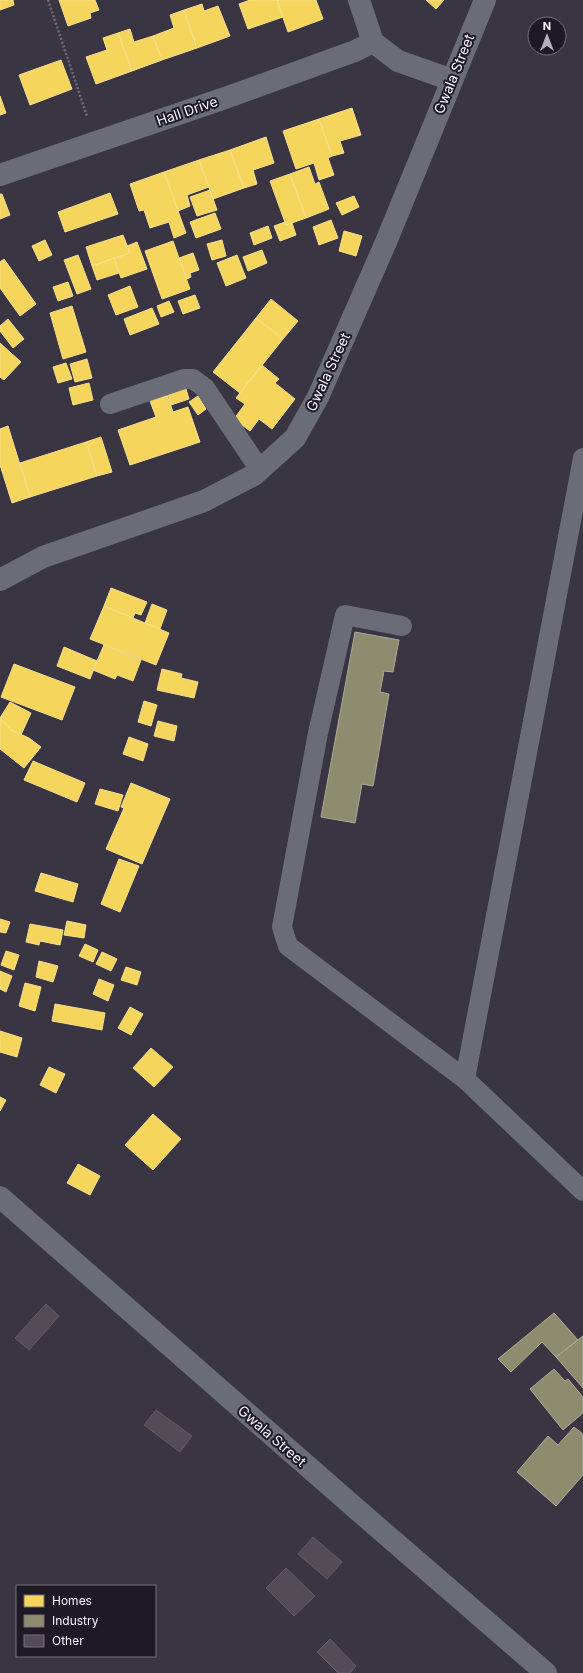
<svg xmlns="http://www.w3.org/2000/svg" width="583" height="1673" viewBox="0 0 583 1673" font-family="Inter,sans-serif">
<style>
.homes{fill:#f6d55c;stroke:#f6de8d}
.industry{fill:#8c8c6e;stroke:#acab9a}
.building{fill:#534c56;stroke:#635c66}
.lines{fill:none;stroke-linecap:round;stroke-linejoin:round}
.path{stroke:#6d6c78;stroke-width:2.5;stroke-dasharray:2 2;stroke-linecap:butt}
.service{stroke:#6a6c78;stroke-width:20}
.minor{stroke:#6a6c78;stroke-width:22}
.tertiary{stroke:#6a6c78;stroke-width:22}
.labels{text-anchor:middle;stroke-width:4;stroke-linejoin:round;paint-order:stroke}
.street-label{font-size:14px;fill:#f6f2ff;stroke:#1e1a25}
</style>
<rect width="100%" height="100%" fill="#3a3542"/>
<!-- homes -->
<path class="homes" d="M0,0h13l1,5 -14,5z
M59,0h36l4,10 -9,3 1,5 -23,8z
M250,0h27l6,17 -35,12 -9,-25z
M277,0h39l7,19 -35,13z
M426,0h18l-8,9z
M202,4l2,7 14,-5 12,30 -33,12 -13,-38z
M184,10l13,38 -35,12 -9,-24 21,-8 -4,-13z
M130,29l4,13 19,-6 9,24 -30,11 -14,-38z
M118,33l14,38 -36,13 -10,-27 21,-7 -4,-12z
M61,60l11,29 -42,16 -11,-30z
M0,96l6,17 -6,2z
M352,108l9,27 -21,6 4,12 -12,3 -13,-37z
M319,119l13,37 -4,2 6,17 -15,5 -5,-17 -18,6 -13,-38z
M266,137l8,26 -21,7 4,14 -13,4 -14,-38z
M230,150l14,38 -31,11 -14,-39z
M199,160l10,27 -22,8 3,11 -12,5 -14,-39z
M309,167l6,17 4,-2 10,27 -23,9 -16,-44z
M164,172l22,61 -12,5 -5,-16 -19,6 -6,-18 -5,1 -9,-27z
M290,174l16,44 -20,7 -16,-44z
M210,190l7,20 -20,6 -7,-19z
M110,193l8,21 -53,18 -7,-20z
M0,194h2l8,21 -10,4z
M354,196l5,11 -17,8 -6,-12z
M215,213l6,16 -25,9 -6,-16z
M331,220l7,18 -19,7 -6,-18z
M285,222l1,3 6,-2 4,12 -16,6 -6,-15z
M268,226l4,12 -18,7 -4,-12z
M344,231l18,5 -6,20 -17,-5z
M123,235l7,18 -38,13 -6,-19z
M45,240l7,15 -13,6 -7,-15z
M222,240l4,16 -14,4 -5,-16z
M173,241l17,48 -28,10 -17,-48z
M137,242l10,27 -26,9 -7,-20 16,-5 -3,-7z
M262,250l5,13 -19,8 -5,-14z
M193,253l6,17 -9,3 1,4 -4,2 -8,-21z
M78,255l13,34 -14,5 -13,-34z
M237,255l9,23 -20,8 -9,-23z
M114,258l5,15 -22,7 -5,-14z
M4,259l32,45 -16,12 -20,-28v-26z
M68,282l5,14 -15,5 -5,-14z
M130,286l8,21 -22,8 -8,-20z
M195,295l5,13 -17,6 -5,-13z
M271,299l27,22 -15,18 -27,-21z
M169,301l5,11 -13,5 -4,-11z
M72,306l14,46 -23,7 -13,-46z
M152,308l7,16 -29,11 -6,-16z
M256,318l27,21 -43,54 -27,-21z
M8,319l16,20 -11,9 -13,-17v-5z
M0,343l21,19 -17,18 -4,-3z
M87,359l5,19 -17,4 -5,-18z
M66,363l6,16 -14,4 -5,-16z
M262,365l17,14 -4,4 20,16 -23,30 -13,-10 -9,12 -16,-12 11,-15 -9,-6z
M89,383l4,17 -20,5 -4,-17z
M186,389l3,10 -18,6 -3,-11z
M167,395l6,17 15,-5 12,35 -70,23 -12,-35 38,-13 -6,-16z
M198,396l8,13 -8,6 -9,-13z
M8,426l22,71 -18,6 -12,-38v-36z
M101,437l11,35 -15,4 -11,-34z
M86,442l11,34 -67,21 -10,-34z
M111,588l36,14 -6,13 -6,-2 -2,5 -29,-12z
M152,604l15,6 -7,19 -15,-6z
M104,606l65,27 -13,32 -66,-26z
M104,645l37,15 -8,21 -16,-6 -2,4 -22,-9z
M64,647l33,14 -7,18 -33,-13z
M14,664l61,23 -13,33 -61,-23z
M162,669l20,5 -1,4 17,4 -4,16 -37,-8z
M144,701l13,4 -6,21 -13,-4z
M10,702l21,11 -10,22 -10,-5 -11,-12z
M0,718l11,12 18,8 12,9 -17,21 -24,-19z
M158,721l19,5 -3,15 -20,-5z
M129,737l19,7 -5,17 -20,-7z
M33,761l52,22 -8,19 -53,-22z
M131,783l39,16 -28,65 -36,-15 18,-41 -3,-1z
M100,789l23,6 -5,16 -23,-7z
M119,859l20,7 -19,46 -19,-8z
M41,873l37,11 -5,18 -38,-11z
M0,919l10,3 -4,11 -6,-1z
M67,921l19,4 -2,13 -20,-3z
M30,924l33,6 -3,15 -20,-4 -1,4 -13,-3z
M85,944l13,6 -5,12 -14,-6z
M6,951l13,4 -5,15 -13,-5z
M102,952l15,7 -6,12 -15,-7z
M39,961l19,5 -5,16 -17,-5z
M126,967l15,5 -4,13 -16,-5z
M0,971l12,5 -6,16 -6,-3z
M99,979l15,6 -6,16 -15,-7z
M25,983l16,4 -6,24 -16,-5z
M55,1004l50,9 -3,17 -50,-9z
M130,1007l13,7 -12,21 -13,-7z
M0,1031l22,7 -5,19 -17,-5z
M151,1048l22,19 -19,20 -21,-19z
M49,1067l16,7 -9,19 -16,-8z
M0,1097l6,3 -6,11z
M153,1114l28,25 -28,31 -28,-25z
M78,1164l22,12 -10,19 -23,-12z"/>
<!-- industry -->
<path class="industry" d="M355,632l44,8 -6,32 -9,-1 -4,21 9,2 -16,92 -11,-2 -7,39 -34,-6z
M554,1313l24,27 -22,17 -14,-15 -31,30 -13,-13z
M583,1336v52l-27,-31z
M554,1369l11,12 3,-2 15,18v16l-20,17 -33,-41z
M574,1427l9,7v41l-27,31 -39,-34 31,-36 10,9z"/>
<!-- building -->
<path class="building" d="M46,1304l13,12 -30,34 -14,-12z
M156,1410l36,26 -12,16 -36,-27z
M313,1537l29,25 -15,17 -29,-25z
M286,1568l29,28 -21,20 -28,-28z
M330,1639l26,27 -6,7h-12l-21,-21z"/>
<g class="lines">
<!-- path -->
<path class="path" d="M48,0l39,116"/>
<!-- service -->
<path class="service" d="M110,404l74,-25h9l12,9 55,82
M402,626l-57,-11 -27,118 -36,194 6,19 177,133 118,112
M465,1079l118,-621"/>
<!-- minor -->
<path class="minor" d="M359,0l14,42 25,19 54,19
M0,175l228,-78 127,-46 18,-9"/>
<!-- tertiary -->
<path class="tertiary" d="M0,580l43,-23 161,-56 50,-26 41,-37 23,-41 68,-155 99,-242
M0,1197l353,309 193,167"/>
</g>
<g class="labels">
<!-- street labels -->
<g class="street-label">
<text transform="translate(454 74) rotate(-68)" y="5">Gwala Street</text>
<text transform="translate(187 111) rotate(-19)" y="5">Hall Drive</text>
<text transform="translate(328 372) rotate(-65)" y="5">Gwala Street</text>
<text transform="translate(272 1436) rotate(41)" y="5">Gwala Street</text>
</g>
</g>
<!-- legend -->
<rect x="16" y="1585" width="140" height="72" fill="#1e1a25" stroke="#74707c"/>
<rect x="24" y="1595" width="20" height="12" fill="#f6d55c" stroke="#74707c"/>
<text x="52" y="1605" font-size="12" fill="#f6f2ff">Homes</text>
<rect x="24" y="1615" width="20" height="12" fill="#8c8c6e" stroke="#74707c"/>
<text x="52" y="1625" font-size="12" fill="#f6f2ff">Industry</text>
<rect x="24" y="1635" width="20" height="12" fill="#534c56" stroke="#74707c"/>
<text x="52" y="1645" font-size="12" fill="#f6f2ff">Other</text>
<!-- north arrow -->
<g transform="translate(547 36)"><circle r="19" fill="#1e1a25" stroke="#74707c"/>
<path d="M0-3L7 15L0 10L-7 15Z" fill="#b4b0bd"/>
<text y="-6" font-size="11" font-weight="bold" text-anchor="middle" fill="#f6f2ff">N</text>
</g>
</svg>
